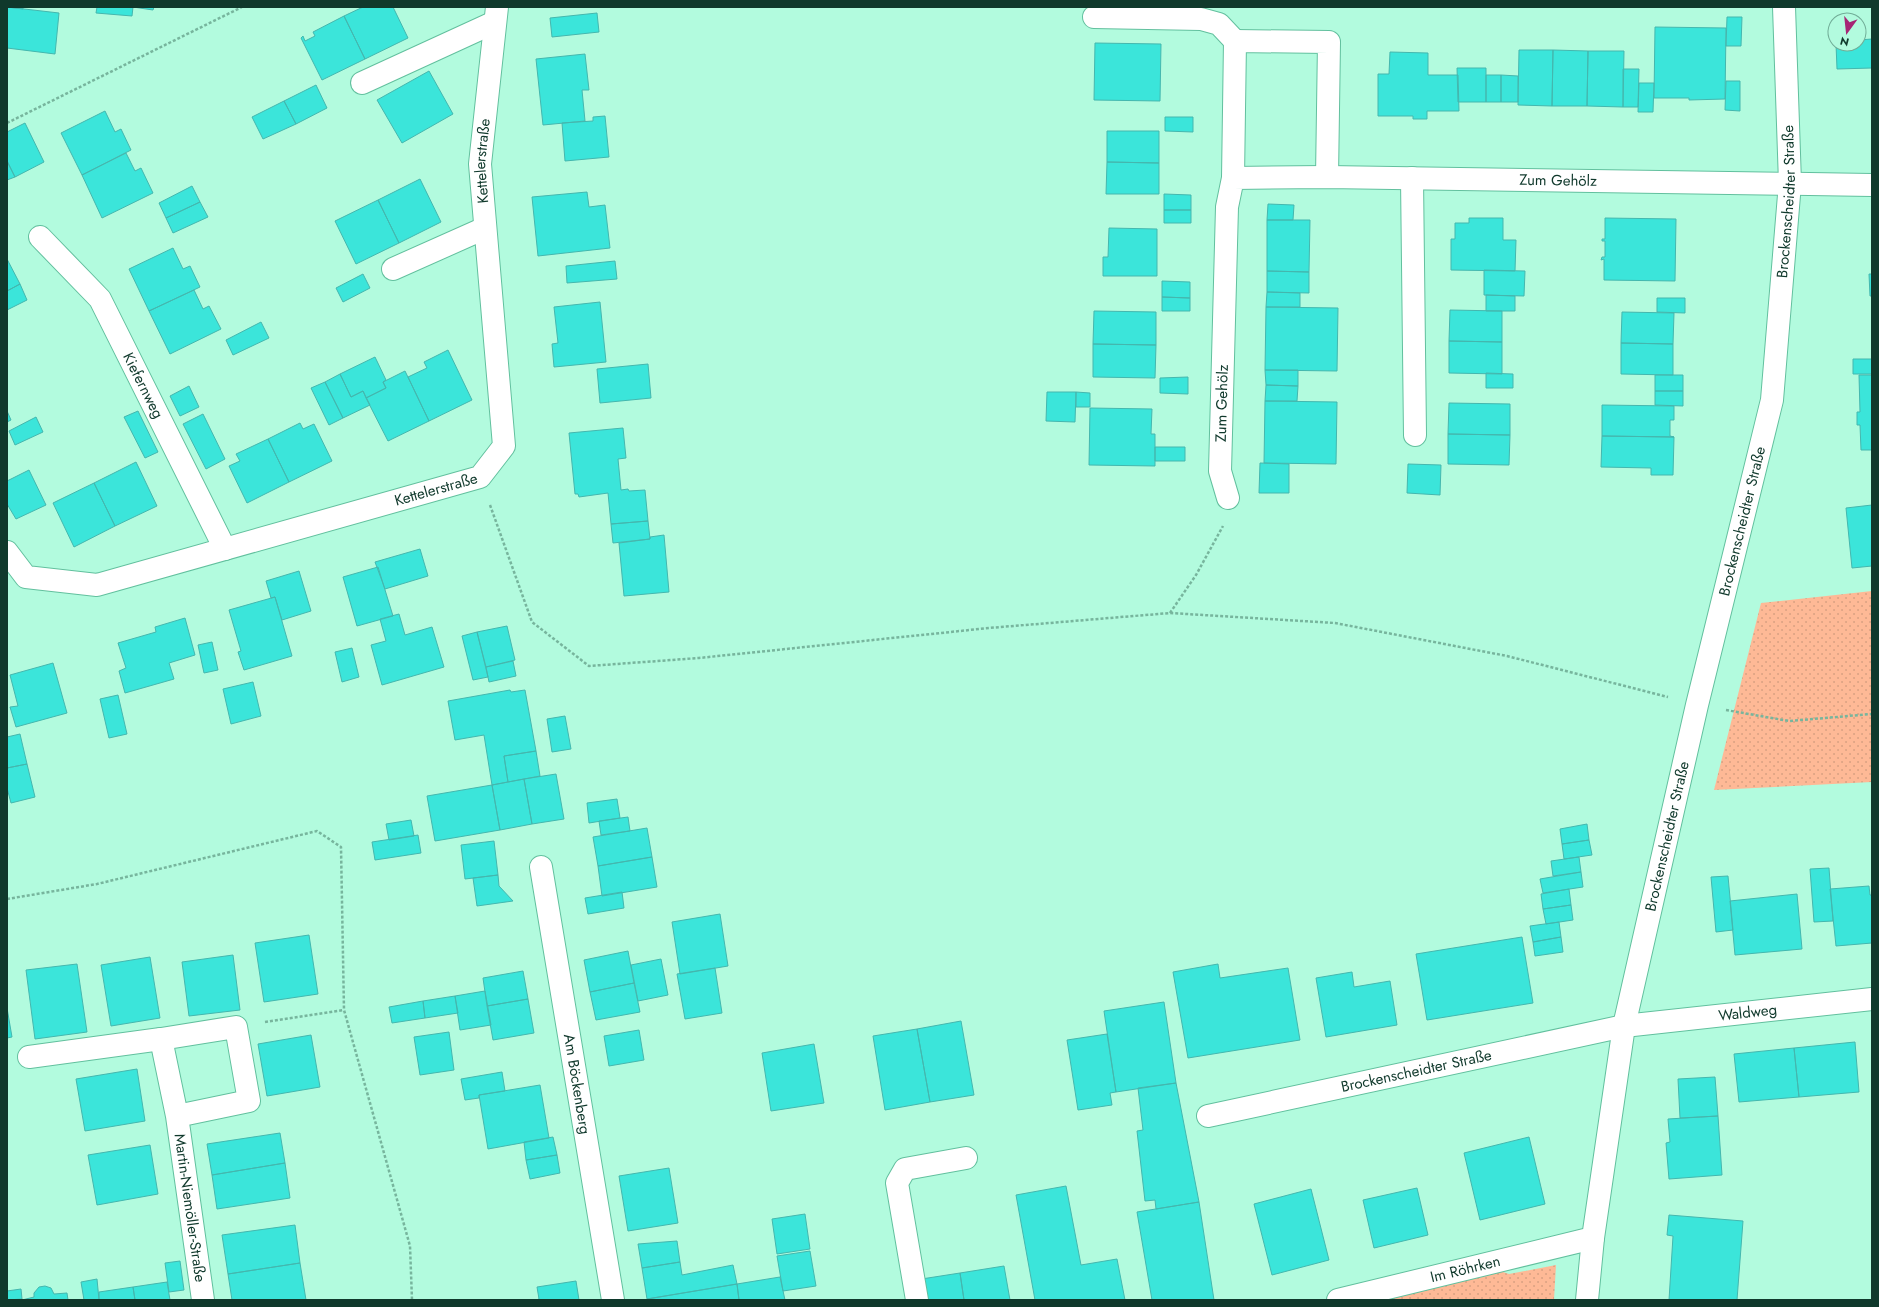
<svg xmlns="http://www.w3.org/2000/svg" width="1879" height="1307" viewBox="0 0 1879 1307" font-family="Jost,sans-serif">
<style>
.green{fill:url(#green-dots)}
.building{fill:#3be5da;stroke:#44b7ae}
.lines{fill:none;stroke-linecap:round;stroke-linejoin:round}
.minor-casing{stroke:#62c09e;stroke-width:24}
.path{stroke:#77b59d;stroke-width:2.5;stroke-dasharray:3 2;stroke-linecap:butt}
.minor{stroke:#fff;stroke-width:22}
.labels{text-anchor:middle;stroke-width:3;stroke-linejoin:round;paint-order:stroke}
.street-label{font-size:15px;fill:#10392c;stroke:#b2fbde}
</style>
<defs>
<pattern id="green-dots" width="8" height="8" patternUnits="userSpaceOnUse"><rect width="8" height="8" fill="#feb996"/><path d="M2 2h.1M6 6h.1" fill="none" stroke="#d9a081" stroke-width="1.8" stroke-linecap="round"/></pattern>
</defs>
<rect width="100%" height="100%" fill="#b2fbde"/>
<!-- green -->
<path class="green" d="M1872,591v191l-158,8 47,-187z
M1556,1265l-2,35h-179l119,-31 15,5z"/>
<!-- building -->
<path class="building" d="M7,7h16v2z
M7,7l52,6 -4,41 -48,-6z
M97,7h57l-1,3 -20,-3 -1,9 -36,-3z
M363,7h30l15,31 -43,21 -21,-43z
M597,13l2,19 -47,5 -2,-19z
M344,16l21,43 -43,21 -21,-42 2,-2 2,5 10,-5 -2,-4z
M1727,17h15l-1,29h-15z
M1655,27l71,1 -1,71 -36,1v-2h-35z
M1872,39v29l-35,1 -1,-25h23v-4z
M1095,43l66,1 -1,57 -66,-1z
M1519,50h34l-1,56 -34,-1z
M1553,50l35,1 -1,55h-35z
M1588,51h36l-1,56 -36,-1z
M1390,52l38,1v22h30l1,36h-32v8h-14v-3h-35v-42h11z
M585,54l4,36h-7l3,31 -42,4 -7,-66z
M1457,68h29v34h-28z
M1623,69h16l-1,38h-15z
M429,71l24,43 -51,29 -25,-43z
M1486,75h15v27h-15z
M1501,75l17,1v26h-17z
M1726,81h14v30l-15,-1z
M1639,83h15l-1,29h-15z
M316,85l11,23 -31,16 -12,-23z
M284,101l12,23 -33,15 -11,-22z
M105,111l10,21 6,-3 10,21 -49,25 -21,-42z
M605,116l4,41 -44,4 -3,-38 31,-2v-4z
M1165,117h28v15l-28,-1z
M25,123l19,39 -29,15 -8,-16v-29z
M1107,131h52v32l-52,-1z
M126,153l9,18 6,-3 12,25 -51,25 -20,-43z
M7,161l8,16 -8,3z
M1107,162l52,1v31h-53z
M420,179l21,43 -42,21 -21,-43z
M192,186l8,16 -34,16 -7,-15z
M587,192l2,15 16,-2 5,43 -72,8 -6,-59z
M1164,194l27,1v15h-27z
M378,200l21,43 -43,21 -21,-43z
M200,202l8,15 -35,16 -7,-15z
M1268,204l26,1 -1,15h-26z
M1164,210h27v13h-27z
M1469,218h34v22h13l-1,31 -64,-1v-31h4v-16h14z
M1605,218l71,1 -1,62 -71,-1v-21l-3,1 1,-3h3v-16h-3v-2h3z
M1267,220h43l-1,52 -42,-1z
M1109,228l48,1v47h-54v-19h5z
M173,248l10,21 7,-3 10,21 -51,24 -20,-42z
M7,259l13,25 -13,7z
M615,261l2,18 -50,4 -1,-17z
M1484,270l41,1 -1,25 -40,-1z
M1267,271l42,1v21l-42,-1z
M363,274l7,14 -27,14 -7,-14z
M1869,274h3v22h-2z
M1162,281l28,1v16l-28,-1z
M20,284l7,16 -20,10v-19z
M194,290l9,19 6,-3 12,23 -51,25 -21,-43z
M1267,292l33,1v14h-34z
M1486,295l29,1v15h-29z
M1162,297l28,1v13h-28z
M1657,298h28v15l-28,-1z
M600,302l6,60 -52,5 -2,-23 6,-1 -4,-36z
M1266,307l72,1 -1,63 -72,-1z
M1450,310l52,1v31l-53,-1z
M1094,311l62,1v33l-63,-1z
M1622,312l52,1 -1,31 -52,-1z
M261,322l8,16 -36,17 -7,-15z
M1449,341l53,1v32l-53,-1z
M1621,343l52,1v31l-52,-1z
M1093,344l63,1 -1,33 -62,-1z
M448,350l24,50 -43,21 -21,-44 19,-9 -3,-6z
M375,357l11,23 -3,2 3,6 -20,10 -3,-7 -12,6 -11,-23z
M1853,359h19v15h-19z
M648,364l3,34 -51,5 -3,-34z
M1265,370h33v16l-32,-1z
M405,371l24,50 -41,20 -22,-43 20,-10 -3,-6z
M1486,373l27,1v14h-27z
M340,374l11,23 12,-6 7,14 -27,13 -18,-36z
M1655,375h28v16h-28z
M1859,375h13v75h-11l-1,-25h-3v-13h3z
M1188,377v17l-28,-1v-15z
M325,382l18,36 -14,7 -18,-37z
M1266,385l32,1 -1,15h-32z
M189,386l10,21 -19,9 -10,-20z
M1655,391h28v15l-28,-1z
M1047,392h29l-1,30 -29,-1z
M1076,392l14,1v14h-14z
M1265,401l72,1 -1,62 -72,-1z
M1449,403l61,1v31l-62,-1z
M1602,405l72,1v14h-4v16l4,1 -72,-1z
M1090,408l62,1 -1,25h4v32l-66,-1z
M7,411l4,9 -4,2z
M138,411l20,41 -13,6 -21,-41z
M203,414l22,45 -19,10 -23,-45z
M36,417l7,15 -28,13 -6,-14z
M300,423l3,6 11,-5 18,37 -43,21 -21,-43z
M623,428l3,30 -8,1 3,31 7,-1 1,2 16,-1 3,31 -37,3 -3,-31 -29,4 -1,-3h-3l-6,-61z
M1448,434l62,1 -1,30 -61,-1z
M1602,436l72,1 -1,38h-22v-7l-50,-1z
M268,439l21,43 -42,21 -18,-37 11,-5 -4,-7z
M1155,447h30v14h-30z
M136,462l21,44 -42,20 -21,-43z
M1260,463l29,1v29h-30z
M1408,464l33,1 -1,30 -33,-2z
M29,470l17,35 -30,14 -9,-15v-23z
M94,483l21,43 -41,21 -21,-44z
M1872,505v61l-20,2 -6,-60z
M648,521l2,18 -37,4 -2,-19z
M664,535l5,57 -45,4 -5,-53 31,-4v-2z
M420,549l8,27 -43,13 -10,-27z
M378,567l15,49 -36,10 -14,-49z
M299,571l12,40 -29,9 -7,-23 -4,1 -5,-17z
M275,597l17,59 -48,14 -6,-18 3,-1 -12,-41z
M399,614l6,21 27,-8 12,40 -62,18 -11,-40 15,-4 -6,-22z
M185,618l10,37 -26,8 5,16 -49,14 -6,-22 7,-3 -8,-25 38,-11 -1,-5z
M507,626l8,34 -29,7 -9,-35z
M477,632l11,45 -15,3 -11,-44z
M212,642l6,28 -14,3 -6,-28z
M352,648l7,29 -17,5 -7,-30z
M513,661l3,15 -27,6 -3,-15z
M53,663l14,50 -51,14 -6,-20 8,-1 -8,-31z
M253,682l8,34 -30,8 -8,-35z
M510,690l1,2 14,-2 11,61 -32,5 4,26 -16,3 -8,-50 -29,5 -7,-39z
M118,695l9,39 -18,4 -9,-39z
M565,716l6,33 -19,3 -5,-33z
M20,734l7,30 -20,4v-31z
M536,751l4,25 -32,6 -4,-26z
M27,764l8,33 -24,6 -4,-15v-20z
M556,774l8,45 -32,5 -8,-45z
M524,779l8,45 -32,6 -8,-45z
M492,785l8,45 -65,11 -8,-45z
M617,799l3,19 -31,5 -2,-20z
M628,817l2,14 -29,4 -2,-14z
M411,820l3,16 -25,4 -3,-16z
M1587,824l2,16 -27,4 -2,-15z
M647,828l5,29 -54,9 -5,-29z
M418,835l3,18 -46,7 -3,-18z
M1589,840l3,15 -28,4 -2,-15z
M494,841l4,34 -33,4 -4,-34z
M652,857l5,30 -55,9 -4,-30z
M1579,857l2,15 -28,4 -2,-15z
M1829,868l4,53 -19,1 -4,-53z
M1581,872l2,15 -40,6 -3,-14z
M498,875l1,11 14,15 -36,5 -4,-28z
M1728,876l5,54 -17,2 -5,-55z
M1869,886l1,9h2v48l-36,3 -6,-57z
M1569,889l2,16 -28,4 -2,-15z
M622,892l2,16 -36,6 -3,-16z
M1797,894l5,55 -67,6 -5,-54z
M1571,905l2,15 -27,4 -3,-15z
M720,914l8,52 -48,8 -8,-52z
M1559,922l2,15 -28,5 -3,-16z
M309,935l9,59 -54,8 -9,-59z
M1522,937l11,66 -106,17 -11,-66z
M1561,937l2,15 -28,4 -2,-14z
M628,951l6,32 -44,9 -6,-32z
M233,955l7,55 -51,6 -7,-54z
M150,957l10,61 -49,8 -10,-61z
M661,959l7,36 -30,6 -7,-36z
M77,964l10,68 -52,7 -9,-69z
M1218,964l2,14 68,-10 12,72 -112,18 -15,-86z
M715,968l7,45 -37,6 -8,-45z
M523,971l5,28 -41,7 -4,-28z
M1352,972l2,15 36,-6 7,44 -71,12 -10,-59z
M634,983l6,29 -44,8 -6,-28z
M485,991l6,34 -31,5 -5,-34z
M455,996l3,17 -33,5 -2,-17z
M528,999l6,34 -41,7 -6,-34z
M423,1001l2,17 -33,5 -3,-16z
M1164,1002l12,81 -60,9 -12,-81z
M7,1008l5,29 -5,1z
M961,1021l13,74 -44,7 -13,-73z
M917,1029l13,73 -45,8 -12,-74z
M639,1030l5,30 -35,6 -5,-30z
M449,1032l5,38 -34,5 -6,-38z
M1107,1034l9,58 -6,1 2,12 -34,5 -11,-70z
M311,1035l9,52 -53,9 -9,-52z
M1855,1042l4,50 -60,5 -5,-49z
M814,1044l10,59 -53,8 -9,-58z
M1794,1048l5,49 -60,5 -5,-48z
M137,1069l8,52 -60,10 -9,-52z
M502,1072l3,19 -26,4v3l-14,2 -4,-21z
M1715,1077l3,39 -38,2 -2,-39z
M1176,1083l23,119 -43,7 -1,-9 -10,1 -8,-70 6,-1 -5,-42z
M540,1085l9,53 -61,11 -9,-54z
M1718,1116l4,59 -53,4 -3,-36 4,-1 -2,-23z
M280,1133l5,30 -73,12 -5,-31z
M553,1137l4,18 -31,5 -2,-18z
M1529,1137l16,67 -65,16 -16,-67z
M150,1145l8,49 -61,11 -9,-50z
M557,1155l3,18 -30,6 -4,-19z
M285,1163l5,35 -73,11 -5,-34z
M669,1168l9,55 -50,8 -9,-55z
M1066,1186l15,79 36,-6 8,41h-90l-19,-105z
M1417,1188l11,47 -54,13 -11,-48z
M1311,1189l18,71 -57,15 -18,-71z
M1199,1202l15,98h-62l-15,-88z
M805,1214l5,35 -33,5 -5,-35z
M1669,1215l74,6 -6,79h-68l4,-64 -6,-1z
M295,1225l5,38 -72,11 -6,-39z
M677,1241l3,21 -38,6 -4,-24z
M810,1251l6,35 -33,5 -6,-35z
M180,1261l4,29 -15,2 -4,-29z
M680,1262l2,13 51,-10 4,19 -90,15 -5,-31z
M300,1263l6,37h-74l-4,-26z
M1004,1266l6,34h-46l-4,-27z
M960,1273l4,27h-45l-4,-20z
M780,1277l5,23h-46l-2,-16z
M97,1279l2,21h-15l-3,-18z
M576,1281l3,19h-43l3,-1 -2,-12z
M167,1282l3,18h-35l-2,-13z
M737,1284l2,16h-92v-1z
M45,1286l6,2 3,6 13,-1 1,7h-46l12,-3v-4l5,-6z
M133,1287l2,13h-36v-8z
M21,1289l1,10 -15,1v-9z"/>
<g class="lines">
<!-- minor casing -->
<g class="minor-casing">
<g id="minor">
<path d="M1094,17l107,2 18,5 16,17"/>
<path d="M362,83l133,-61"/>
<path d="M1233,178l2,-137 94,1 -2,135"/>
<path d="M1412,178l3,257"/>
<path id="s1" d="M40,237l60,62 125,250"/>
<path d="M393,269l92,-41"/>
<path id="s2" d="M1228,498l-8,-27 7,-264 6,-29 94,-1 545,8"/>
<path id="s3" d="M7,552l19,25 71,8 383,-108 24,-31 -24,-282 17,-157"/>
<path id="s4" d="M541,867l72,433"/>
<path d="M29,1057l132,-18"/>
<path id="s5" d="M177,1116l72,-15 -13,-74 -75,12 16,77 26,184"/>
<path id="s6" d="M1208,1116l416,-90 248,-27"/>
<path d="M917,1300l-20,-117 8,-14 61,-11"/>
<path id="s7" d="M1338,1300l255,-62"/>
<path id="s8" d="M1587,1300l6,-62 31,-212 73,-321 75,-305 18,-217 -6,-176"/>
</g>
</g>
<!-- path -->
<path class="path" d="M7,123l235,-116
M490,505l42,117 57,44 110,-8 290,-30 181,-15 165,10 172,33 161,41
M1170,613l26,-38 27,-49
M1726,710l63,11 83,-7
M7,899l90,-15 220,-53 24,16 3,163 66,236 2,54
M265,1022l79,-12"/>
<!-- minor -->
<use href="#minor" class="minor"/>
</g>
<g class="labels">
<!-- street labels -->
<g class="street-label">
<text dy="5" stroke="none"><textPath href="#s3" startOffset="826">Kettelerstraße</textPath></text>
<text dy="5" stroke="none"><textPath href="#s2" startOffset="647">Zum Gehölz</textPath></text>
<text dy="5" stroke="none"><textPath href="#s8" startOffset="1119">Brockenscheidter Straße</textPath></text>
<text dy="5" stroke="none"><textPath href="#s1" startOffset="183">Kiefernweg</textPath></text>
<text dy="5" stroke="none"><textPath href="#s2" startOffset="96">Zum Gehölz</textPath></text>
<text dy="5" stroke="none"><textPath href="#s3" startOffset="455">Kettelerstraße</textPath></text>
<text dy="5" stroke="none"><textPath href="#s8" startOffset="795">Brockenscheidter Straße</textPath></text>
<text dy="5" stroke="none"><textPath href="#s8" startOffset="471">Brockenscheidter Straße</textPath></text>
<text dy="5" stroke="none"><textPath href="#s6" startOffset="550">Waldweg</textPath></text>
<text dy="5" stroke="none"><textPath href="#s6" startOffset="213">Brockenscheidter Straße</textPath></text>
<text dy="5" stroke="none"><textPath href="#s4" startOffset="220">Am Böckenberg</textPath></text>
<text dy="5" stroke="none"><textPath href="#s5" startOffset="396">Martin-Niemöller-Straße</textPath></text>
<text dy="5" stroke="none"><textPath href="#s7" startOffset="131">Im Röhrken</textPath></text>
</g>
</g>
<!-- border -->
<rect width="1879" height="1307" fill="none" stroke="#10392c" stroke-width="16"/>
<!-- north arrow -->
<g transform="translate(1847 32) rotate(195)"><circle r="19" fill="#b2fbde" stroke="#71ad97"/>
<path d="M0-3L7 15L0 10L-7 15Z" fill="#a62675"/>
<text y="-6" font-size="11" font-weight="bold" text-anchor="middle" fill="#10392c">N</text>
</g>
</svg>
